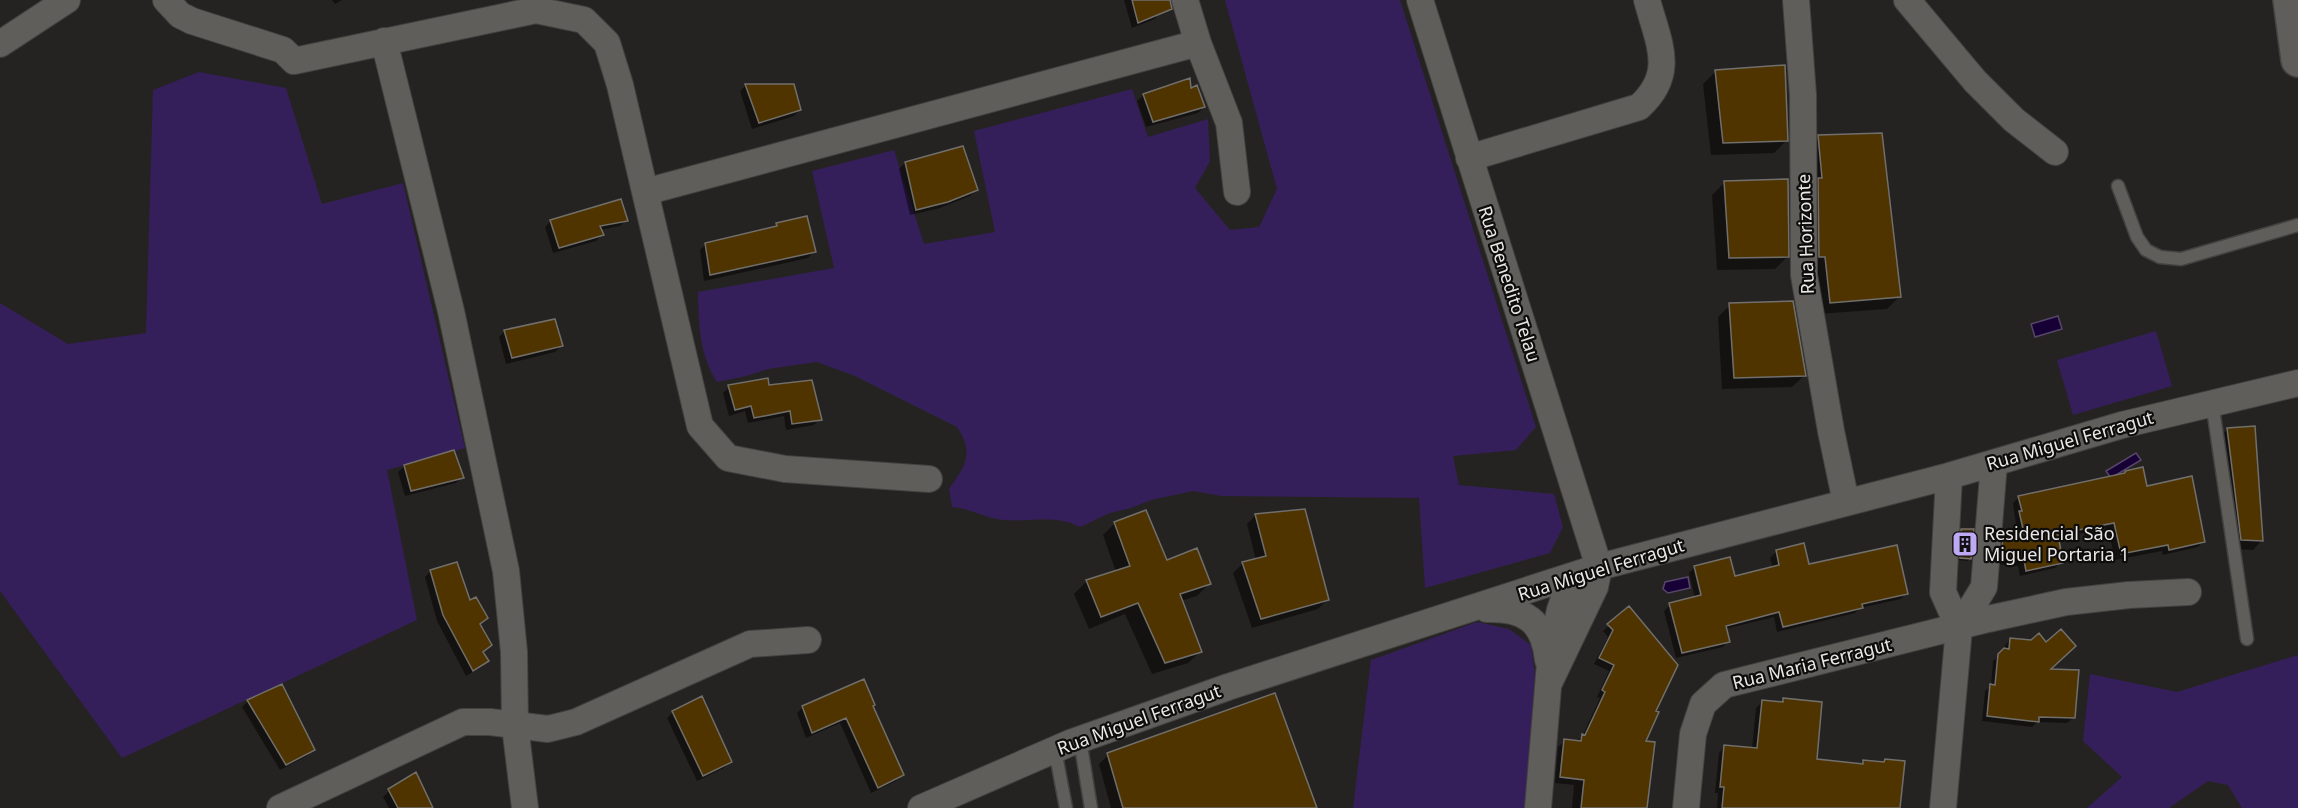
<svg xmlns="http://www.w3.org/2000/svg" width="2298" height="808" viewBox="0 0 2298 808" font-family="'Noto Sans',sans-serif">
<style>
.green{fill:#351f5a}
.water{fill:#170035;stroke:#56466a;stroke-width:1.5}
.shadow{fill:#0007}
.building{fill:#4f3400;stroke:#716f6c;stroke-width:1.5}
.lines{fill:none;stroke-linecap:round;stroke-linejoin:round}
.service-casing{stroke:#434240;stroke-width:15}
.minor-casing{stroke:#434240;stroke-width:28}
.secondary-casing{stroke:#434240;stroke-width:36}
.service{stroke:#605e5b;stroke-width:12}
.minor{stroke:#605e5b;stroke-width:26}
.secondary{stroke:#605e5b;stroke-width:33}
.labels{text-anchor:middle;stroke-width:4.5;stroke-linejoin:round;paint-order:stroke}
.street-label{font-size:18px;fill:#e9e8e7;stroke:#0e0d0c}
.poi-label{font-size:18px;fill:#e9e8e7;stroke:#0e0d0c;text-anchor:start}
</style>
<rect width="100%" height="100%" fill="#252321"/>
<!-- green -->
<path class="green" d="M1225,0h175l136,427 -20,23 -63,6 6,29 95,9 9,33 -13,26 -125,35 -6,-90 -198,-2 -28,-5 -42,9 -20,8 -21,5 -30,14c-25,-14 -58,-3 -83,-8 -16,-3 -29,-11 -45,-12l-3,-18c16,-23 26,-35 8,-62l-102,-51 -38,-14 -49,7 -22,7 -29,6c-18,-28 -18,-57 -19,-90l136,-24 -22,-97 82,-21 30,94 71,-12 -21,-101 158,-42 16,48 60,-18 2,42 -15,27 35,42 29,-3 18,-38z
M199,72l87,16 36,116 81,-21 62,265 -78,22 30,150 -295,138 -122,-167v-288l68,41 78,-11 7,-243z
M2156,331l16,55 -99,29 -16,-55z
M1477,622l32,7 22,16 4,29 -10,134h-172l18,-148z
M2298,655v153h-56l-14,-23 -20,-4 -39,27h-82l35,-31 -39,-36 7,-67 87,18z"/>
<!-- water -->
<path class="water" d="M2058,316l4,13 -27,8 -4,-13z
M2136,453l5,7 -30,18 -5,-7z
M1688,577l2,11 -22,5 -5,-4 2,-7z"/>
<!-- shadow -->
<path class="shadow" d="M332,0h10l-7,4z
M1124,0h44l-13,19 -23,9z
M1715,72l72,68 -13,13 -63,2 -8,-71z
M746,85l54,25 -6,6 -42,13 -12,-38z
M1189,90l15,17 -6,6 -52,14 -9,-26 7,-6z
M1819,137l80,160 -12,12 -69,5 -11,-165z
M905,163l71,27 -6,6 -30,12 -30,7 -11,-46z
M1725,182l62,75 -12,12 -58,1 -5,-75z
M626,220l-6,6 -20,4 2,5 -6,6 -43,12 -8,-26 6,-6z
M777,224l37,27 -6,7 -104,23 -4,-31 6,-6 67,-16z
M1730,305l75,70 -13,12 -70,2 -4,-72z
M505,331l56,15 -6,6 -49,12 -7,-27z
M768,386l52,33 -6,6 -28,5 -2,-14 -36,7 -3,-12 -16,5 -6,-23 6,-6z
M2228,429l34,111 -9,10 -21,-1 -14,-110z
M405,466l57,11 -6,6 -51,13 -7,-24z
M2146,488l58,53 -6,6 -35,8 -1,-4 -47,9 -7,-32 -50,10 3,24 -6,6 -35,8 -2,-10 -22,-2 2,-21 6,-6 14,1 -5,-35 6,-6z
M1256,515l71,85 -9,9 -66,19 -19,-55 10,-10 13,-3 -9,-36z
M1115,523l51,39 43,22 -12,12 -16,5 20,50 -13,12 -36,11 -27,-60 -36,15 -15,-35 12,-12 30,-10 -13,-37z
M1962,530l8,28 -3,3 -9,-1 1,-27z
M1803,545l5,21 98,27 -5,6 -41,9 -5,5 -78,19 -3,-15 -49,12 3,12 -5,6 -47,11 -12,-47 6,-6 25,-7 -6,-25 6,-6 39,11 39,-10 -3,-10 6,-6z
M431,571l48,53 3,29 6,8 -7,6 -15,9 -29,-55 -12,-44z
M1629,608l25,104 -10,30 2,66h-74l2,-23 -19,-2 3,-36 7,-6 11,1 7,-7 17,-37 -3,-1 12,-26 -15,-7 14,-27 -5,-6z
M2011,639l36,32 26,47 -6,5 -30,-1 -5,5 -50,-6 3,-30 6,-5 2,-25 12,-11v-5z
M1783,700l32,61 45,4 3,-3 37,46h-183l1,-15h-3l4,-40 6,-7 27,3 4,-41 6,-6 18,1z
M248,701l65,49 -6,6 -27,14 -38,-63z
M872,706l30,68 -6,7 -25,12 -31,-70 -34,15 -9,-25 6,-6z
M673,712l57,50 -6,6 -27,13 -30,-63z
M1108,755l208,53h-205l-12,-44z
M389,791l43,17h-43l-6,-11z"/>
<!-- building -->
<path class="building" d="M1132,0h38l2,9 -34,14z
M1785,65l3,76 -65,2 -8,-73z
M1190,78l1,10 6,-3 8,22 -52,15 -10,-28z
M745,84h49l7,26 -42,13z
M1882,133l19,164 -71,6 -5,-46h-6l-1,-79h4l-4,-43z
M963,146l15,44 -30,12 -32,8 -11,-48z
M1788,179l1,78 -60,1 -5,-77z
M621,199l7,22 -28,5 4,9 -45,13 -9,-28z
M807,216l9,36 -106,23 -5,-32 72,-17 -1,-3z
M1793,301l13,75 -72,2 -5,-75z
M555,319l8,27 -51,12 -8,-28z
M768,378l1,7 43,-5 10,40 -30,4 -2,-13 -36,7 -3,-12 -16,4 -7,-25z
M2255,426l8,115 -22,-1 -14,-112z
M454,450l10,28 -53,13 -7,-26z
M2143,467l4,19 45,-10 13,66 -36,8 -1,-5 -47,9 -7,-31 -56,11 5,29 -37,8 -2,-11 -23,-2 2,-22 22,2 -6,-27h3l-4,-15 107,-23v-2z
M1305,509l24,91 -68,19 -19,-57 24,-6 -11,-42z
M1146,510l21,50 30,-12 14,36 -31,10 22,58 -37,11 -27,-60 -37,14 -15,-37 44,-14 -16,-44z
M1961,529h13l-3,30 -11,-1z
M1804,543l5,21 88,-19 11,49 -46,10 1,4 -80,19 -4,-15 -53,14 4,16 -48,11 -13,-50 32,-8 -7,-29 36,-9 5,19 44,-11 -3,-15z
M457,562l13,38 6,-3 12,21 -8,6 12,21 -9,7 6,9 -16,10 -30,-56 -13,-45z
M1629,606l49,59 -22,46 3,1 -13,29 9,1 -8,66h-66l3,-28 -24,-3 4,-38 17,2 1,-7 3,1 20,-43 -3,-2 12,-25 -15,-7 14,-28 -6,-6z
M2061,629l15,17 -25,23 28,1 -4,48 -36,-1v5l-52,-6 3,-32 5,1 3,-31 6,-6 5,1 1,-11 21,2 8,-7 7,9z
M864,679l11,26 -2,1 31,69 -26,13 -32,-70 -34,15 -10,-27z
M282,684l33,66 -29,15 -39,-65z
M1275,693l42,115h-194l-16,-55z
M702,696l30,66 -29,14 -31,-65z
M1783,698l39,4 -5,57 46,5v-4l21,2 1,-3 20,2 -5,47h-178l2,-21h-4l4,-42 33,3 5,-48 21,2z
M416,772l17,36h-35l-10,-19z"/>
<g class="lines">
<!-- service casing -->
<g class="service-casing">
<path id="service" d="M2118,186l19,51 9,13 14,7 21,2 117,-34
M2212,402l35,237
M1080,740l11,68
M1055,750l11,58"/>
</g>
<!-- minor casing -->
<g class="minor-casing">
<path id="minor" d="M166,0l14,15 12,6 91,29 11,11 242,-51 48,10 23,23 13,42 80,341 28,32 57,11 144,10
M1185,0l13,43 31,80 8,69
M1420,0l179,567 -4,20 -45,94
M1796,0l7,95 1,180 27,156 15,71
M1907,0l68,81 39,39 41,32
M384,41l67,270 55,260 8,81 1,74 10,82
M0,44l67,-44
M1469,158l170,-51c38,-34 19,-65 8,-107
M645,192l553,-149
M1949,476l-6,116 16,36
M1487,609c38,-1 57,12 61,51
M280,808l183,-86h27l58,7 28,-7 174,-78 58,-4
M921,808l149,-65 158,-56 371,-120 350,-91 173,-51 176,-42
M1538,808l13,-157 9,-41 12,-34
M1686,808l7,-74 10,-30 21,-19 264,-66 78,-17 63,-7 59,-3
M1943,808l16,-180 25,-41 10,-124"/>
</g>
<!-- secondary casing -->
<g class="secondary-casing">
<path id="secondary" d="M2290,0l8,60"/>
</g>
<!-- service -->
<use href="#service" class="service"/>
<!-- minor -->
<use href="#minor" class="minor"/>
<!-- secondary -->
<use href="#secondary" class="secondary"/>
</g>
<!-- icons -->
<defs>
<g id="building-square" transform="scale(1.35)"><rect x="-9" y="-9" width="18" height="18" rx="4" fill="#bea9f4" stroke="#0e0d0c"/><path d="M-4-6H4V6H1V3H-1V6H-4ZM-2.5-4.3h1.7v1.8h-1.7ZM.8-4.3h1.7v1.8H.8ZM-2.5-1h1.7V.8h-1.7ZM.8-1h1.7V.8H.8Z" fill="#111"/></g>
</defs>
<g fill-rule="evenodd">
<use href="#building-square" x="1965" y="544"/>
</g>
<g class="labels">
<!-- street labels -->
<g class="street-label">
<text transform="translate(1806 234) rotate(-92)" y="6">Rua Horizonte</text>
<text transform="translate(1509 284) rotate(72)" y="6">Rua Benedito Telau</text>
<text transform="translate(2070 441) rotate(-16)" y="6">Rua Miguel Ferragut</text>
<text transform="translate(1601 570) rotate(-17)" y="6">Rua Miguel Ferragut</text>
<text transform="translate(1812 664) rotate(-14)" y="6">Rua Maria Ferragut</text>
<text transform="translate(1139 720) rotate(-20)" y="6">Rua Miguel Ferragut</text>
</g>
<!-- poi labels -->
<g class="poi-label">
<text x="1984" y="540">Residencial São<tspan x="1984" dy="21">Miguel Portaria 1</tspan></text>
</g>
</g>
</svg>
